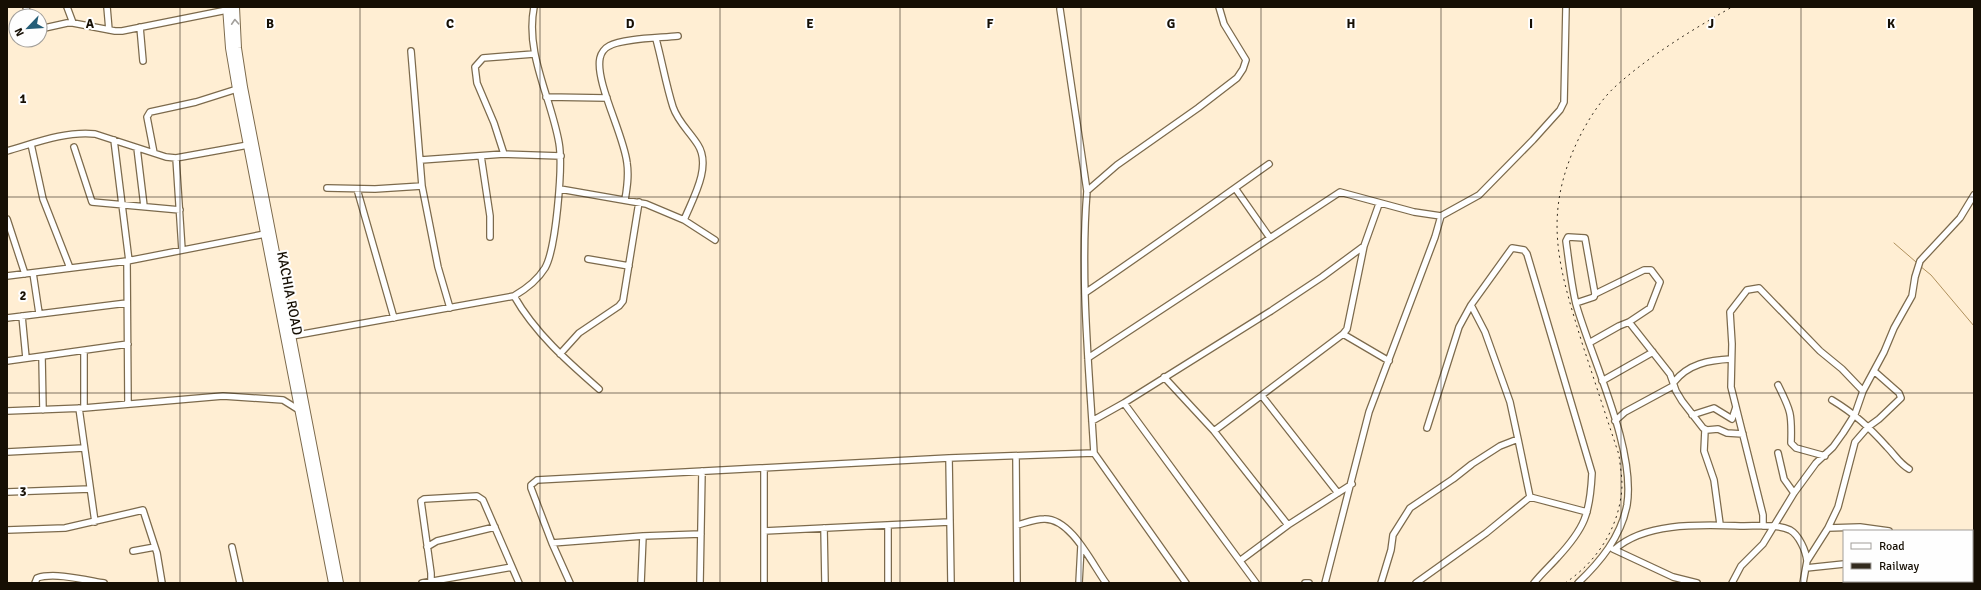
<svg xmlns="http://www.w3.org/2000/svg" width="1981" height="590" viewBox="0 0 1981 590" font-family="Signika,sans-serif">
<style>
.lines{fill:none;stroke-linecap:round;stroke-linejoin:round}
.stream{stroke:#af905c;stroke-width:1}
.minor-casing{stroke:#7c6a4c;stroke-width:8}
.highway-casing{stroke:#7c6a4c;stroke-width:10}
.minor{stroke:#fff;stroke-width:5.5}
.highway{stroke:#fff;stroke-width:8}
.rail{stroke:#332b1e;stroke-width:1;stroke-dasharray:2 4;stroke-linecap:butt}
.oneway{stroke:#a29f9b}
.grid{fill:none;stroke:#160f04;stroke-width:1;stroke-opacity:0.55}
.labels{text-anchor:middle;stroke-width:4;stroke-linejoin:round;paint-order:stroke}
.street-label{font-size:14px;fill:#160f04;stroke:#fefefe}
.grid-label{font-size:13px;text-anchor:middle;font-weight:bold;fill:#160f04;stroke:#fefefe;stroke-width:4;stroke-linejoin:round;paint-order:stroke}
</style>
<rect width="100%" height="100%" fill="#ffeed3"/>
<g class="lines">
<!-- stream -->
<path class="stream" d="M1894,243l22,19
M1920,266l11,9 43,51"/>
<!-- minor casing -->
<g class="minor-casing">
<path id="minor" d="M26,7l2,9
M67,7l6,16 42,8h7l105,-21
M107,7l2,23
M1060,9l27,182
M140,27l3,34
M40,29l27,-6h6
M656,39c6,22 10,46 17,68 5,15 17,25 25,38 14,22 -6,55 -14,75
M411,51l11,135 16,81 12,41
M546,97l61,1
M114,140l15,121
M31,144l12,55 27,69
M74,147l18,55 88,8
M137,148l7,58
M7,151c28,-8 58,-20 88,-17l71,23 10,1 72,-13
M154,153l-7,-36 3,-5 46,-10 41,-13
M504,154l-10,-31 -17,-40 -2,-16 8,-9 51,-4
M481,156l9,60v21
M176,158l6,92
M421,160l83,-6 57,2
M327,188l48,1 47,-3
M1235,188l35,50
M357,189l37,129
M560,189l86,15 38,16 31,20
M625,200c2,-12 4,-24 2,-37 -3,-28 -32,-81 -27,-105 1,-5 5,-10 9,-12 14,-8 52,-8 69,-10
M7,219l18,55
M588,259l41,7
M127,261l1,143
M33,273l6,40
M7,276l120,-15 138,-27
M1085,293c62,-42 123,-86 184,-129
M514,296c21,37 53,65 85,93
M1576,303l18,-6 1,-3 49,-24h7l9,12 -10,26 -21,14 -10,4 -30,17
M22,316l4,42
M7,318l120,-15
M1629,322l41,52 6,17 6,10 21,27 4,2 11,-1 9,4 16,1
M1343,334l46,27
M292,336l222,-40c12,-7 23,-15 31,-28 11,-19 18,-102 14,-125 -8,-46 -34,-89 -25,-136
M560,354l19,-21 40,-27 4,-5 16,-99
M42,357l1,53
M1088,358l252,-166 74,20 27,4 38,-21 54,-55 27,-30 4,-8 2,-95
M7,361l121,-17
M1164,377l50,54 74,94
M1602,381l51,-29
M1674,382c14,-18 35,-22 57,-23
M1778,385c13,26 14,29 13,58l5,5 29,8
M1262,396l76,97
M1832,400c23,14 37,27 55,47 8,8 12,16 22,22
M1124,403l132,180
M79,408l16,114
M84,408v-57
M7,411l77,-3 139,-12 60,4 16,10
M1692,415l22,-7 18,11 4,-12
M1092,421l32,-18 147,-92 51,-34 42,-31 15,-42
M1615,421l10,-9 48,-26
M1427,428l32,-101 12,-22
M1705,430l-1,21 10,29 6,44
M1214,431l129,-97 4,-5 17,-83
M1518,439l12,58
M7,452l77,-4
M1094,453c-5,-87 -14,-175 -7,-262l30,-26 81,-57 39,-30 6,-9 3,-9 -22,-36 -5,-17
M1778,453l6,26 10,14
M1016,457l1,126
M949,458l2,125
M7,492l83,-3
M1530,497l57,15
M1017,525c8,-2 18,-6 27,-6 27,-1 48,45 62,64
M1763,526v-11l-32,-128 1,-43 -2,-32 17,-22 12,-2 61,63 22,18 21,22
M824,528l1,55
M1828,528l10,-21 17,-65 13,-15 11,-8 22,-21 -2,-5 -25,-22
M7,530l58,-2 78,-18 14,43 5,30
M764,531l185,-9
M1972,542l2,-1
M552,543l91,-7 58,-2
M232,547l8,36
M427,547l10,-6 58,-14
M1613,549l60,28 24,6
M1615,549c32,-28 89,-24 129,-23 14,0 33,-2 46,4 9,5 16,21 17,31
M133,551l22,-4
M1241,560l47,-35 64,-41
M1806,568l38,-4
M35,583l2,-5c17,-6 49,2 67,5
M422,583l90,-16
M431,583v-10l-10,-72 3,-2 53,-3 6,4 36,83
M570,583l-18,-40 -21,-55v-3l6,-5 412,-22 145,-5 92,130
M641,583l2,-47
M700,583l2,-112
M764,583v-115
M888,583v-58
M1079,583l2,-37
M1305,583h4
M1325,583l44,-171 66,-175 6,-21
M1381,583l10,-33 2,-15 17,-27 43,-29 19,-15 28,-18 18,-7 -8,-37 -25,-70 -14,-27 41,-57 12,2 3,4 65,219c-2,41 -7,55 -35,85 -8,9 -16,16 -23,25
M1416,583l70,-50 44,-36
M1578,583c22,-21 43,-46 49,-78 9,-56 -35,-145 -51,-201 -5,-21 -7,-42 -10,-63l2,-4 17,1 10,56
M1732,583l9,-17 22,-22 31,-51 22,-30 17,-16 10,-14 12,-19 8,-23 21,-39 10,-24 18,-32 3,-19 5,-16 40,-43 14,-23
M1803,583l4,-22 21,-33 32,-1 29,4"/>
</g>
<!-- highway casing -->
<g class="highway-casing">
<path id="highway" d="M227,7l3,41 7,41 96,494
M235,7l2,41 6,39 96,496"/>
</g>
<!-- minor -->
<use href="#minor" class="minor"/>
<!-- highway -->
<use href="#highway" class="highway"/>
<!-- rail -->
<path class="rail" d="M1565,583c33,-22 55,-57 57,-97 0,-10 -2,-21 -3,-31 -12,-36 -24,-73 -36,-109 -24,-78 -42,-130 -4,-208 9,-18 22,-39 38,-53 35,-31 75,-55 115,-78"/>
</g>
<!-- one-way arrows -->
<defs><path id="oneway-chevron" d="M-2-3.5L2.5 0L-2 3.5" fill="none" stroke-width="1.6" stroke-linecap="round" stroke-linejoin="round"/></defs>
<use class="oneway" href="#oneway-chevron" transform="translate(235 22) rotate(-93)"/>
<!-- grid -->
<path class="grid" d="M180,7v576M360,7v576M540,7v576M720,7v576M900,7v576M1081,7v576M1261,7v576M1441,7v576M1621,7v576M1801,7v576M7,197h1967M7,393h1967"/>
<g class="labels">
<!-- street labels -->
<g class="street-label">
<text transform="translate(290 293) rotate(79)" y="5">KACHIA ROAD</text>
</g>
</g>
<g class="grid-label">
<text x="90" y="28">A</text>
<text x="270" y="28">B</text>
<text x="450" y="28">C</text>
<text x="630" y="28">D</text>
<text x="810" y="28">E</text>
<text x="990" y="28">F</text>
<text x="1171" y="28">G</text>
<text x="1351" y="28">H</text>
<text x="1531" y="28">I</text>
<text x="1711" y="28">J</text>
<text x="1891" y="28">K</text>
<text x="23" y="103">1</text>
<text x="23" y="300">2</text>
<text x="23" y="496">3</text>
</g>
<!-- border -->
<rect width="1981" height="590" fill="none" stroke="#160f04" stroke-width="16"/>
<!-- legend -->
<rect x="1843" y="530" width="130" height="52" fill="#fefefe" stroke="#a19e9a"/>
<rect x="1851" y="543" width="20" height="6" fill="#ffffff" stroke="#a19e9a"/>
<text x="1879" y="550" font-size="12" fill="#160f04">Road</text>
<rect x="1851" y="563" width="20" height="6" fill="#332b1e" stroke="#a19e9a"/>
<text x="1879" y="570" font-size="12" fill="#160f04">Railway</text>
<!-- north arrow -->
<g transform="translate(28 28) rotate(245)"><circle r="19" fill="#fefefe" stroke="#a19e9a"/>
<path d="M0-3L7 15L0 10L-7 15Z" fill="#255e78"/>
<text y="-6" font-size="11" font-weight="bold" text-anchor="middle" fill="#160f04">N</text>
</g>
</svg>
